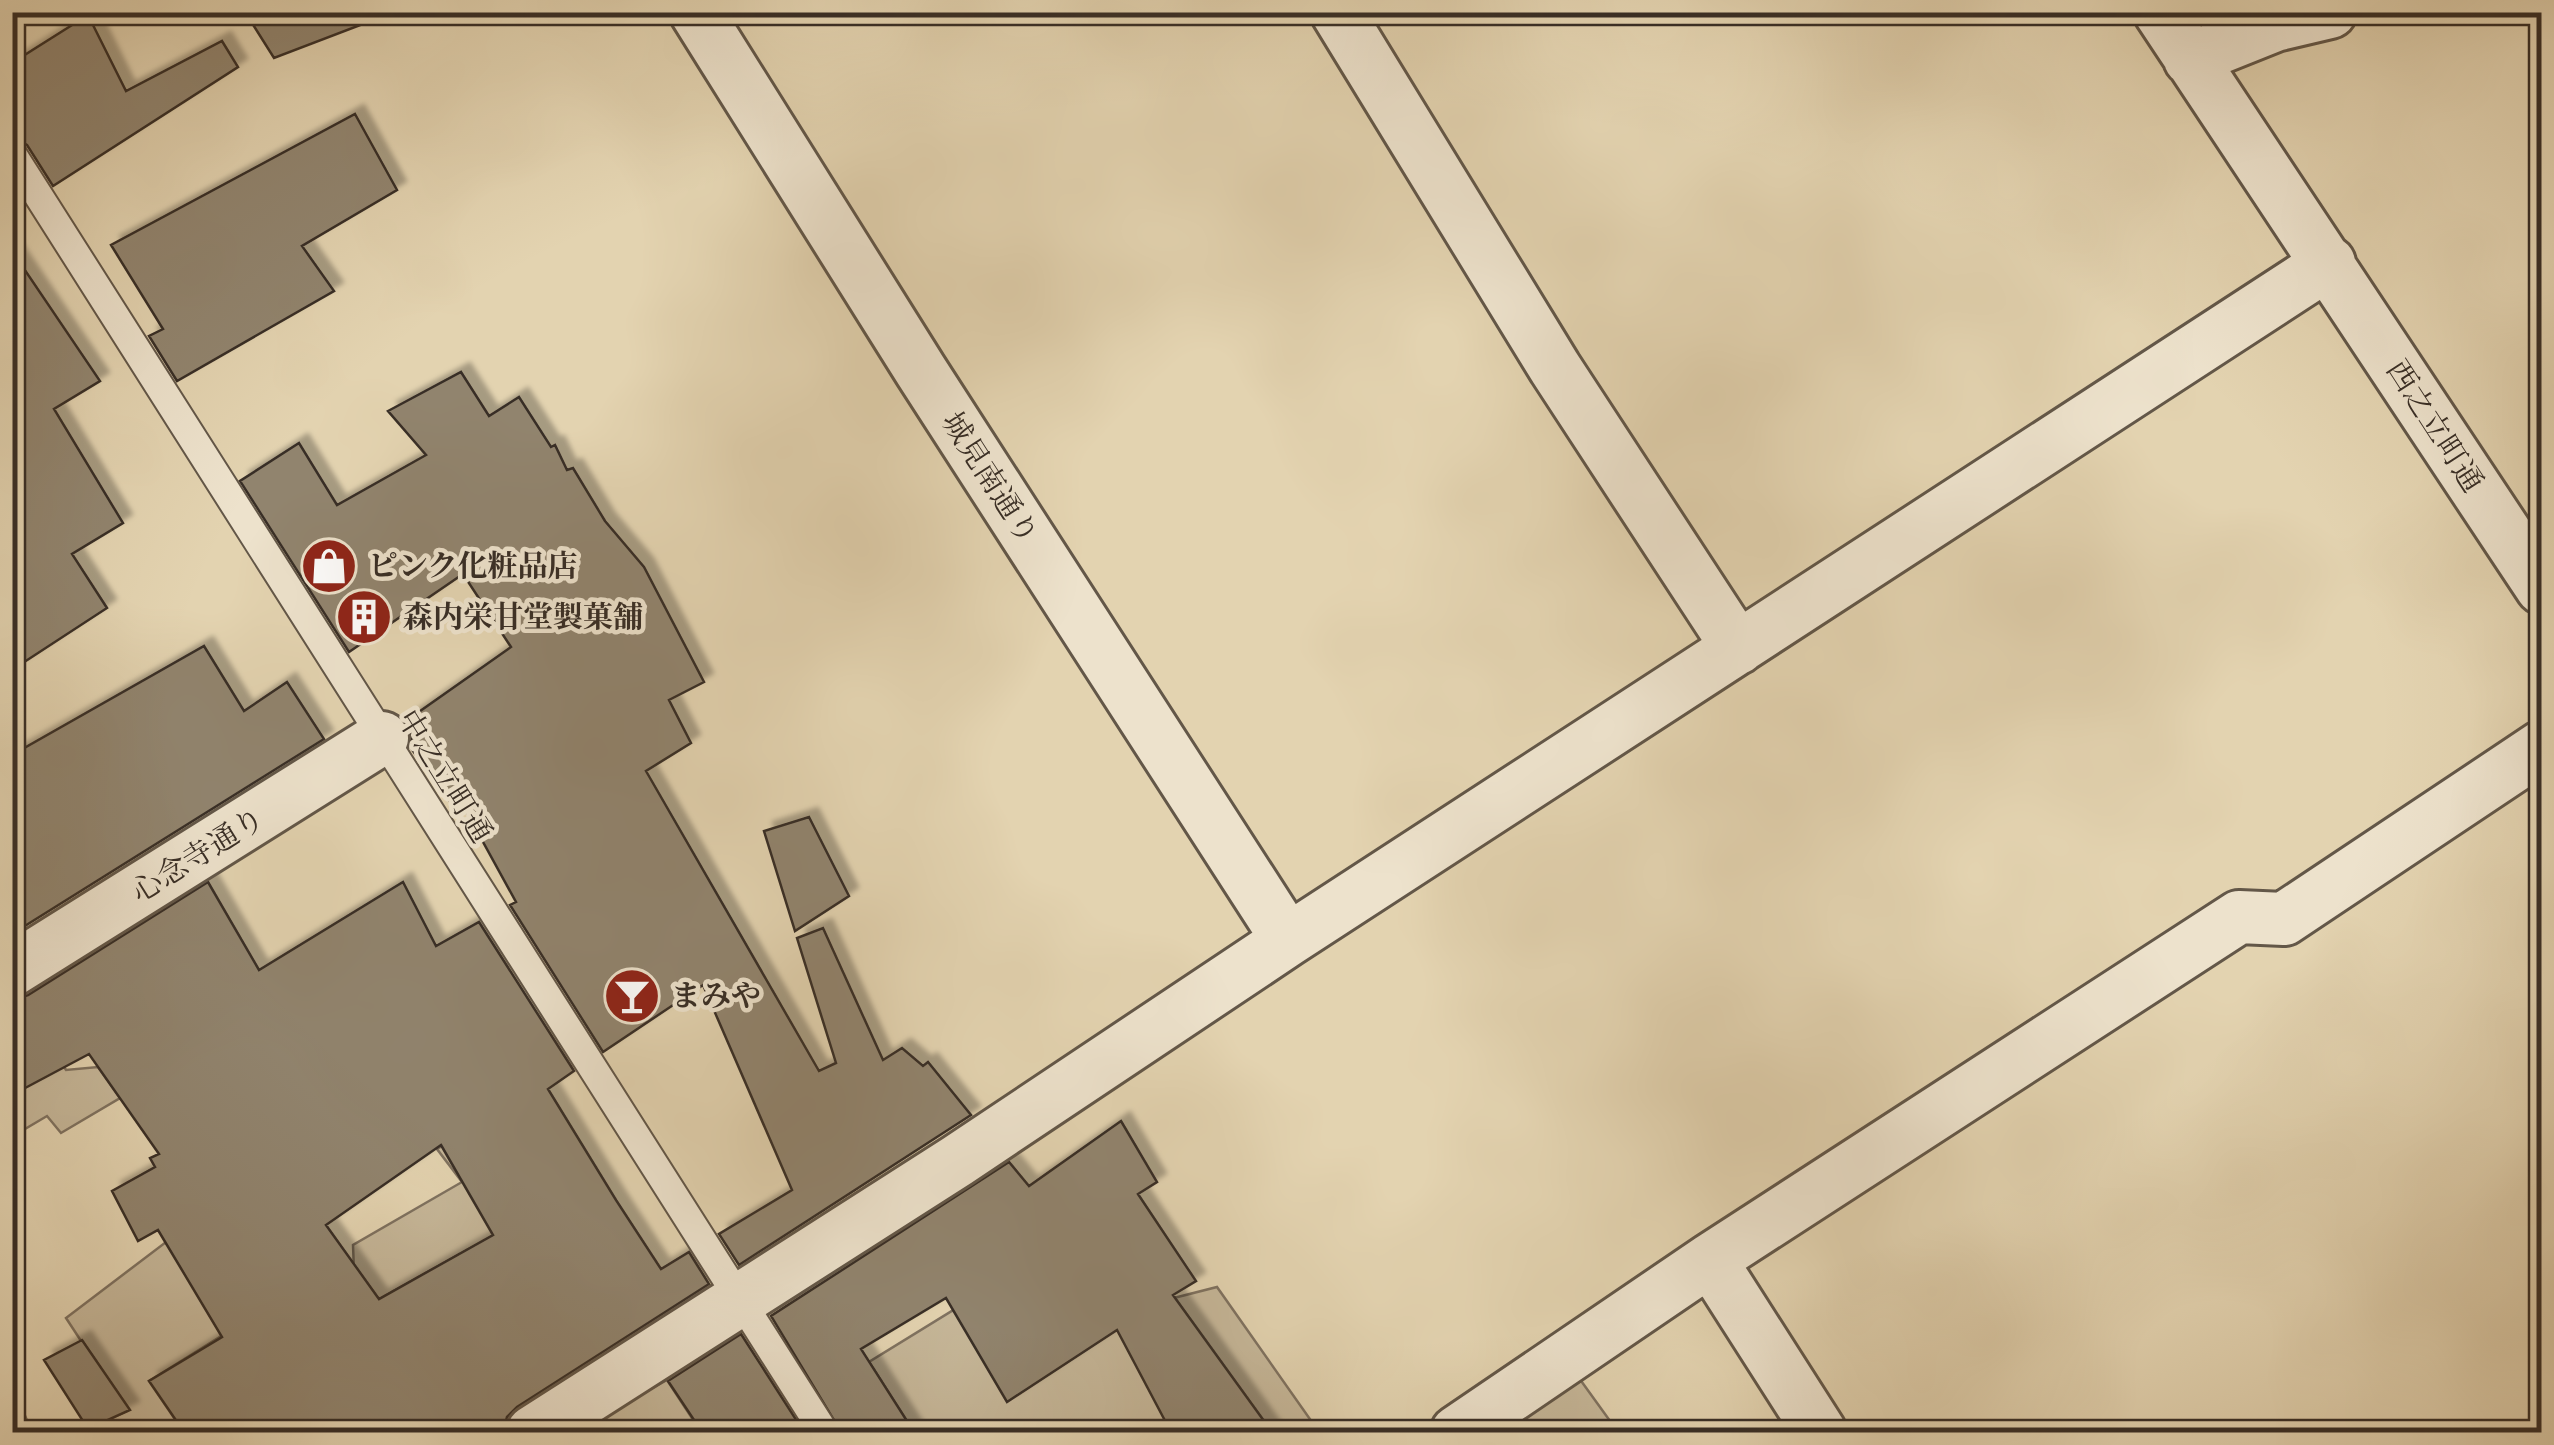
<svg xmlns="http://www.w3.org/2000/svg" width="2554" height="1445" viewBox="0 0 2554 1445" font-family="'IM FELL DW Pica','Noto Serif JP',serif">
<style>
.green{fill:#c6b799;stroke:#7f7260;stroke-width:2.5}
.building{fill:#91846e;stroke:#382e26;stroke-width:2.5;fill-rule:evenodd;filter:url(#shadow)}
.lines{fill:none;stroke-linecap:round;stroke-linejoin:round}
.service-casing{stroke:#635748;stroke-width:32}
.minor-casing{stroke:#635748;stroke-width:58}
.service{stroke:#ede2cc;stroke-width:28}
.minor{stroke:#ede2cc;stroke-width:52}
.labels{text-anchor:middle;stroke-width:9;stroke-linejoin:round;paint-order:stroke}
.street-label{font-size:30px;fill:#382e26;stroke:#ede2cc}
.poi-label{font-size:30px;font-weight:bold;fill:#382e26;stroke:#ede2cc;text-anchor:start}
</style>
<defs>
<filter id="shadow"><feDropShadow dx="9" dy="-9" stdDeviation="2.5" flood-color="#0004"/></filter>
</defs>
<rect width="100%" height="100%" fill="#e3d3b0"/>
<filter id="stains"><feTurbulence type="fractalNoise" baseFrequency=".002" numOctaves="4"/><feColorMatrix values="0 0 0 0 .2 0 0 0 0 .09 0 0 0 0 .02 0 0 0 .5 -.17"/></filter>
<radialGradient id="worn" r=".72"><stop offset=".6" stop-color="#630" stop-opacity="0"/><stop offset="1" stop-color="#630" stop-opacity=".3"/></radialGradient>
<!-- green -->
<path class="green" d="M12,983l54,87 32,-3 22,31 -59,35 -14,-17 -34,20z
M449,1142l67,71 -5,75 -33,-44 -99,55 -25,-28 -1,-26 109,-63 -25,-33z
M1101,1219l61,82 55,-14 102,145h-405l-45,-70z
M170,1239l56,94 -77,48 34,50 -90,1 -5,-3 39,-18 -61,-93z
M1579,1378l39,54h-94l-8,-14z
M667,1380l34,52h-127z
M12,1385l17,40 -16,7z"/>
<!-- building -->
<path class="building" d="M245,12h138l1,4 -110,42z
M88,15l38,76 96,-50 16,26 -185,119 -26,-41 -15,-8v-74z
M355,114l42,76 -95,56 32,45 -157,90 -28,-45 14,-7 -52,-84z
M12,251l88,130 -46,28 69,114 -51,31 35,54 -95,62z
M461,372l28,44 30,-19 32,50 4,-2 12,25 6,-2 32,53 39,46 60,115 -35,18 22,43 -45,28 173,300 17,-8 -39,-125 26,-10 60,132 19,-12 21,18 5,-4 43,53 -232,150 -20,-31 73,-44 -89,-205 -100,67 -93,-147 6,-3 -50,-91 -6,4 -50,-68 2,-11 -6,-15 105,-74 -48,-73 -114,78 -109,-171 59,-38 38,62 89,-50 -38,-44z
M204,646l40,65 43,-29 37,57 -312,195v-179z
M809,817l40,79 -54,35 -31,-100z
M208,882l51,88 144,-88 33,64 43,-24 95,149 -26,18 68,111 45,69 28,-17 20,32 -192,123 -10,10 -4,15h-319l-35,-51 73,-44 -64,-107 -20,11 -26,-50 43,-24 -5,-9 9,-4 -70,-100 -77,41v-95l16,-5zM441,1145l52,90 -114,64 -53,-74z
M1121,1121l36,61 -19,12 58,87 -23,14 99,137h-101l-54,-102 -110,72 -61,-104 -85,51 53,83h-73l-70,-116 238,-154 20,24z
M741,1334l63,98h-102l-34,-51z
M82,1340l48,70 -42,19 -44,-69z"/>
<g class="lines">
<!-- service casing -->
<g class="service-casing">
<path id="service" d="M12,154l812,1278"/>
</g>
<!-- minor casing -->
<g class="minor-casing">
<path id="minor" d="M696,12l225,359 367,569
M1337,12l218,356 183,280
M2160,12l382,576
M2190,59l85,-34 55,-13
M12,970l370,-232
M1710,1260l110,172
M533,1432l424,-271 331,-221 1041,-677
M1457,1432l253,-172 529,-343 45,2 258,-172"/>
</g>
<!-- service -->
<use href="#service" class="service"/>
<!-- minor -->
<use href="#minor" class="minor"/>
</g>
<!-- icons -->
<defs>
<g id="shop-disc" transform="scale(2.875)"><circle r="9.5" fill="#8f2418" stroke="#ede2cc"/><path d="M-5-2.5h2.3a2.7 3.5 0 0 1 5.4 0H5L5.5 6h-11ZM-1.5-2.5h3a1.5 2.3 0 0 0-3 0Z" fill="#fff"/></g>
<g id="building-disc" transform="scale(2.875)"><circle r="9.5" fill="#8f2418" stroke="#ede2cc"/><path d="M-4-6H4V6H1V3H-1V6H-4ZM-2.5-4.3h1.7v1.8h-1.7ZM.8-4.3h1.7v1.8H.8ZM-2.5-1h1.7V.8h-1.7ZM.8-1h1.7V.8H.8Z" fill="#fff"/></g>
<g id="bar-disc" transform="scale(2.875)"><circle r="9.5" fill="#8f2418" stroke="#ede2cc"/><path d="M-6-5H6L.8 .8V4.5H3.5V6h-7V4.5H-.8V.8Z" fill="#fff"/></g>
</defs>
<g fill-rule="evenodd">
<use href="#shop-disc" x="329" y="566"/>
<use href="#building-disc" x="364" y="617"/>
<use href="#bar-disc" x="632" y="996"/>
</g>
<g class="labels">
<!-- street labels -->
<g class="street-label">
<text transform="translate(2435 426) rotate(57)" y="10">西之立町通</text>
<text transform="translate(990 478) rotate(57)" y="10">城見南通り</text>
<text transform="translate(445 776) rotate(58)" y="10">中之立町通</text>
<text transform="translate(198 855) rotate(-32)" y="10">心念寺通り</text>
</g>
<!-- poi labels -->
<g class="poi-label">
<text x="368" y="576">ピンク化粧品店</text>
<text x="403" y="627">森内栄甘堂製菓舗</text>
<text x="671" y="1006">まみや</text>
</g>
</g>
<!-- margin -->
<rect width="2554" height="1445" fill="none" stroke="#e3d3b0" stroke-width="50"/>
<rect x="15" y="15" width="2524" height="1415" fill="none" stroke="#382e26" stroke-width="5"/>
<rect x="25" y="25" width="2504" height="1395" fill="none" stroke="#382e26" stroke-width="2.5"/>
<rect width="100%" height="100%" filter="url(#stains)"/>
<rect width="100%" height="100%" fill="url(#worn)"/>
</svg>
